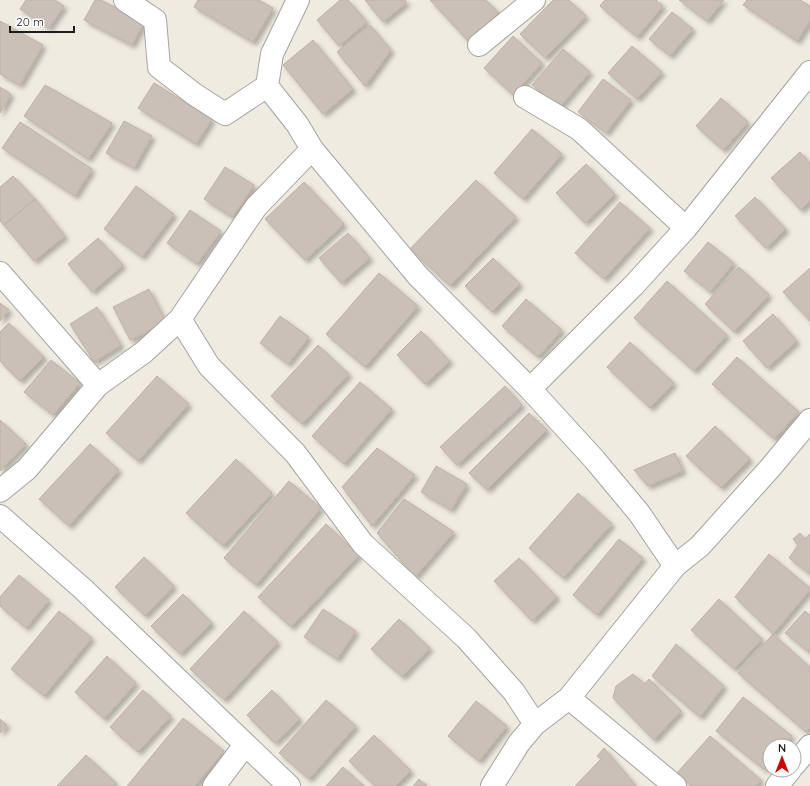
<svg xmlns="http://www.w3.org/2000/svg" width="810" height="786" viewBox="0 0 810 786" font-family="Quicksand,sans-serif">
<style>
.building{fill:#cbc0b7;stroke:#c1b1a2;filter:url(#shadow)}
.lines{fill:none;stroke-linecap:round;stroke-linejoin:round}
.minor-casing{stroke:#a3a3a3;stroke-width:24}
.minor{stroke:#fff;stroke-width:22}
</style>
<defs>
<filter id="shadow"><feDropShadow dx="3.5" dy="3.5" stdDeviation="2" flood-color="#0004"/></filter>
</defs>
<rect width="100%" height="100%" fill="#efebe1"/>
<!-- building -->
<path class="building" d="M26,0h29l9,6 -15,22 -29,-19z
M95,0h6l43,22 -12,23 -48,-25z
M198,0h61l14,8 -20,34 -59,-35z
M340,0h8l19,22 -28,24 -22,-26z
M365,0h40l2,2 -24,20z
M430,0h56l13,13 -31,28z
M553,0h16l17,16 -41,42 -25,-24z
M605,0h51l7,6 -26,31 -37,-31z
M679,0h45l-17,21z
M747,0h53l10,6v15l-13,20 -54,-36z
M672,12l21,17 -23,27 -21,-17z
M0,21l43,24 -23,40 -20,-11z
M370,25l21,25 -26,36 -28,-34z
M513,36l29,27 -29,32 -29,-27z
M313,40l40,49 -30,25 -40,-49z
M632,46l30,26 -25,27 -29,-26z
M563,49l27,23 -31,36 -27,-23z
M603,79l28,21 -25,33 -28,-21z
M154,83l58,36 -16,25 -58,-36z
M45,85l67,38 -24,36 -64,-43z
M0,87l11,7 -11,19z
M721,98l27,24 -25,28 -27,-24z
M124,121l28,15 -18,32 -28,-15z
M20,122l72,47 -17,27 -73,-48z
M532,129l30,25 -39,45 -29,-26z
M800,152l10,11v38l-9,9 -30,-32z
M586,164l29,30 -30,29 -29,-30z
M225,167l29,18 -22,32 -28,-18z
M13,176l22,23 -31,26 -4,-4v-34z
M476,180l40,37 -66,69 -40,-37z
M304,182l40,42 -39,36 -40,-41z
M136,186l38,28 -32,43 -38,-28z
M755,197l31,32 -20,19 -31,-32z
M35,199l30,37 -31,25 -30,-36z
M620,202l30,26 -46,51 -29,-26z
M190,210l31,21 -24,33 -30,-21z
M348,233l22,25 -29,25 -22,-25z
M98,238l25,27 -31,27 -24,-28z
M708,242l26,21 -24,29 -26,-21z
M493,258l27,26 -28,28 -27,-26z
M739,267l30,28 -35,37 -29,-28z
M810,268v53l-27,-29z
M379,273l39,33 -53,61 -39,-33z
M667,281l60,54 -33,36 -60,-53z
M149,289l17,34 -36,17 -17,-33z
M526,299l36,31 -24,27 -36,-31z
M0,303l9,7 -9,11z
M97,307l24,38 -27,17 -24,-38z
M773,314l24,27 -30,27 -24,-27z
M280,316l29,21 -21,27 -28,-21z
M9,323l35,34 -24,24 -20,-20v-29z
M421,331l29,30 -25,23 -28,-29z
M630,342l44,41 -24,25 -43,-41z
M318,345l31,29 -47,50 -31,-28z
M737,357l62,55 -25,27 -62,-55z
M51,360l29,23 -27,32 -29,-23z
M157,376l32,28 -51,57 -32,-28z
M360,382l32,27 -48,55 -32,-28z
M505,386l17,19 -65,60 -17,-18z
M529,413l18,17 -60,60 -18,-17z
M0,420l26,24 -26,27z
M715,426l35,33 -29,29 -35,-32z
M90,444l29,26 -50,56 -30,-27z
M377,448l38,27 -43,51 -30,-39z
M675,453l8,18 -35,15 -14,-16z
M236,459l36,34 -49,53 -37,-33z
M436,466l31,18 -16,26 -30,-18z
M289,481l32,27 -65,77 -32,-27z
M578,493l34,31 -49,54 -34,-30z
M404,499l50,33 -39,45 -38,-44z
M326,524l33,31 -68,72 -33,-30z
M800,533l5,6 5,-5v40l-21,-16 9,-13 -5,-6z
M619,539l24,19 -46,57 -24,-20z
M769,554l41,34v2l-37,44 -38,-37z
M144,557l30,29 -29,30 -30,-29z
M519,558l38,39 -25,24 -38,-40z
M19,575l30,25 -23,28 -26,-22v-9z
M183,594l29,29 -32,31 -29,-28z
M719,599l43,40 -28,30 -43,-39z
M323,609l33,22 -19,28 -33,-22z
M59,611l33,27 -48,58 -33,-27z
M244,611l34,31 -54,58 -34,-31z
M805,611l5,4v38l-25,-20z
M399,619l31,29 -28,29 -31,-28z
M773,634l37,33v60l-4,5 -68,-59z
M676,644l48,42 -24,31 -48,-41z
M107,656l29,27 -32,36 -29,-27z
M633,674l12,10 4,-5 32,32 -27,29 -41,-42 3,-12z
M143,690l28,26 -33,36 -28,-25z
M272,690l28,29 -25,24 -28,-28z
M743,697l49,39 -8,10h-14v17l-5,7 -49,-39z
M326,700l30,26 -47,53 -30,-26z
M476,701l31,25 -28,35 -31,-25z
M183,718l41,33 -29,35h-68z
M0,719l7,6 -7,8z
M374,735l37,36 -15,15h-21l-26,-25z
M710,736l51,44 -5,6h-65l-14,-13z
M604,748l32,38h-61l26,-27 -4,-3z
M86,755l30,28 -3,3h-56z
M343,767l21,19h-38z
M419,779l8,7h-14z"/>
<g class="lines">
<!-- minor casing -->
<g class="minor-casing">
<path id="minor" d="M125,0l30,20 4,47 35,27 31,20 42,-28
M298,0l-26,54 -5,32 30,38 15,25 106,127 112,113 64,70 45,54 36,53
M479,45l55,-45
M525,97l54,32 107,99
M0,273l98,112
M180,319l29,47 86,87 68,91 103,94 48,54 21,32
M530,389l104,-104 52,-57 124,-156
M0,491l27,-22 71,-84 46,-33 36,-33 76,-112 56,-58
M0,516l83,73 206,197
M569,698l106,88
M794,765l16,-19
M214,786l31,-41
M492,786l27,-43 16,-19 34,-26 106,-132 25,-20 71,-79 39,-47
M777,786l13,-16"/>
</g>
<!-- minor -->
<use href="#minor" class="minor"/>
</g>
<!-- north arrow -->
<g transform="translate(782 758)"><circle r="19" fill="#ffffff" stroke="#a4a4a4"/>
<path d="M0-3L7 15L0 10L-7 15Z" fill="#c90a00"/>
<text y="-6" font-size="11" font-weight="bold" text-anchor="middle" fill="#1c1c1c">N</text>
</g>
<!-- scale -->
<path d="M10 26v6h64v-6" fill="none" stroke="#1c1c1c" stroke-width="2"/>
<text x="16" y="26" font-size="12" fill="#1c1c1c" stroke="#ffffff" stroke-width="3" paint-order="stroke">20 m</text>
</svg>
